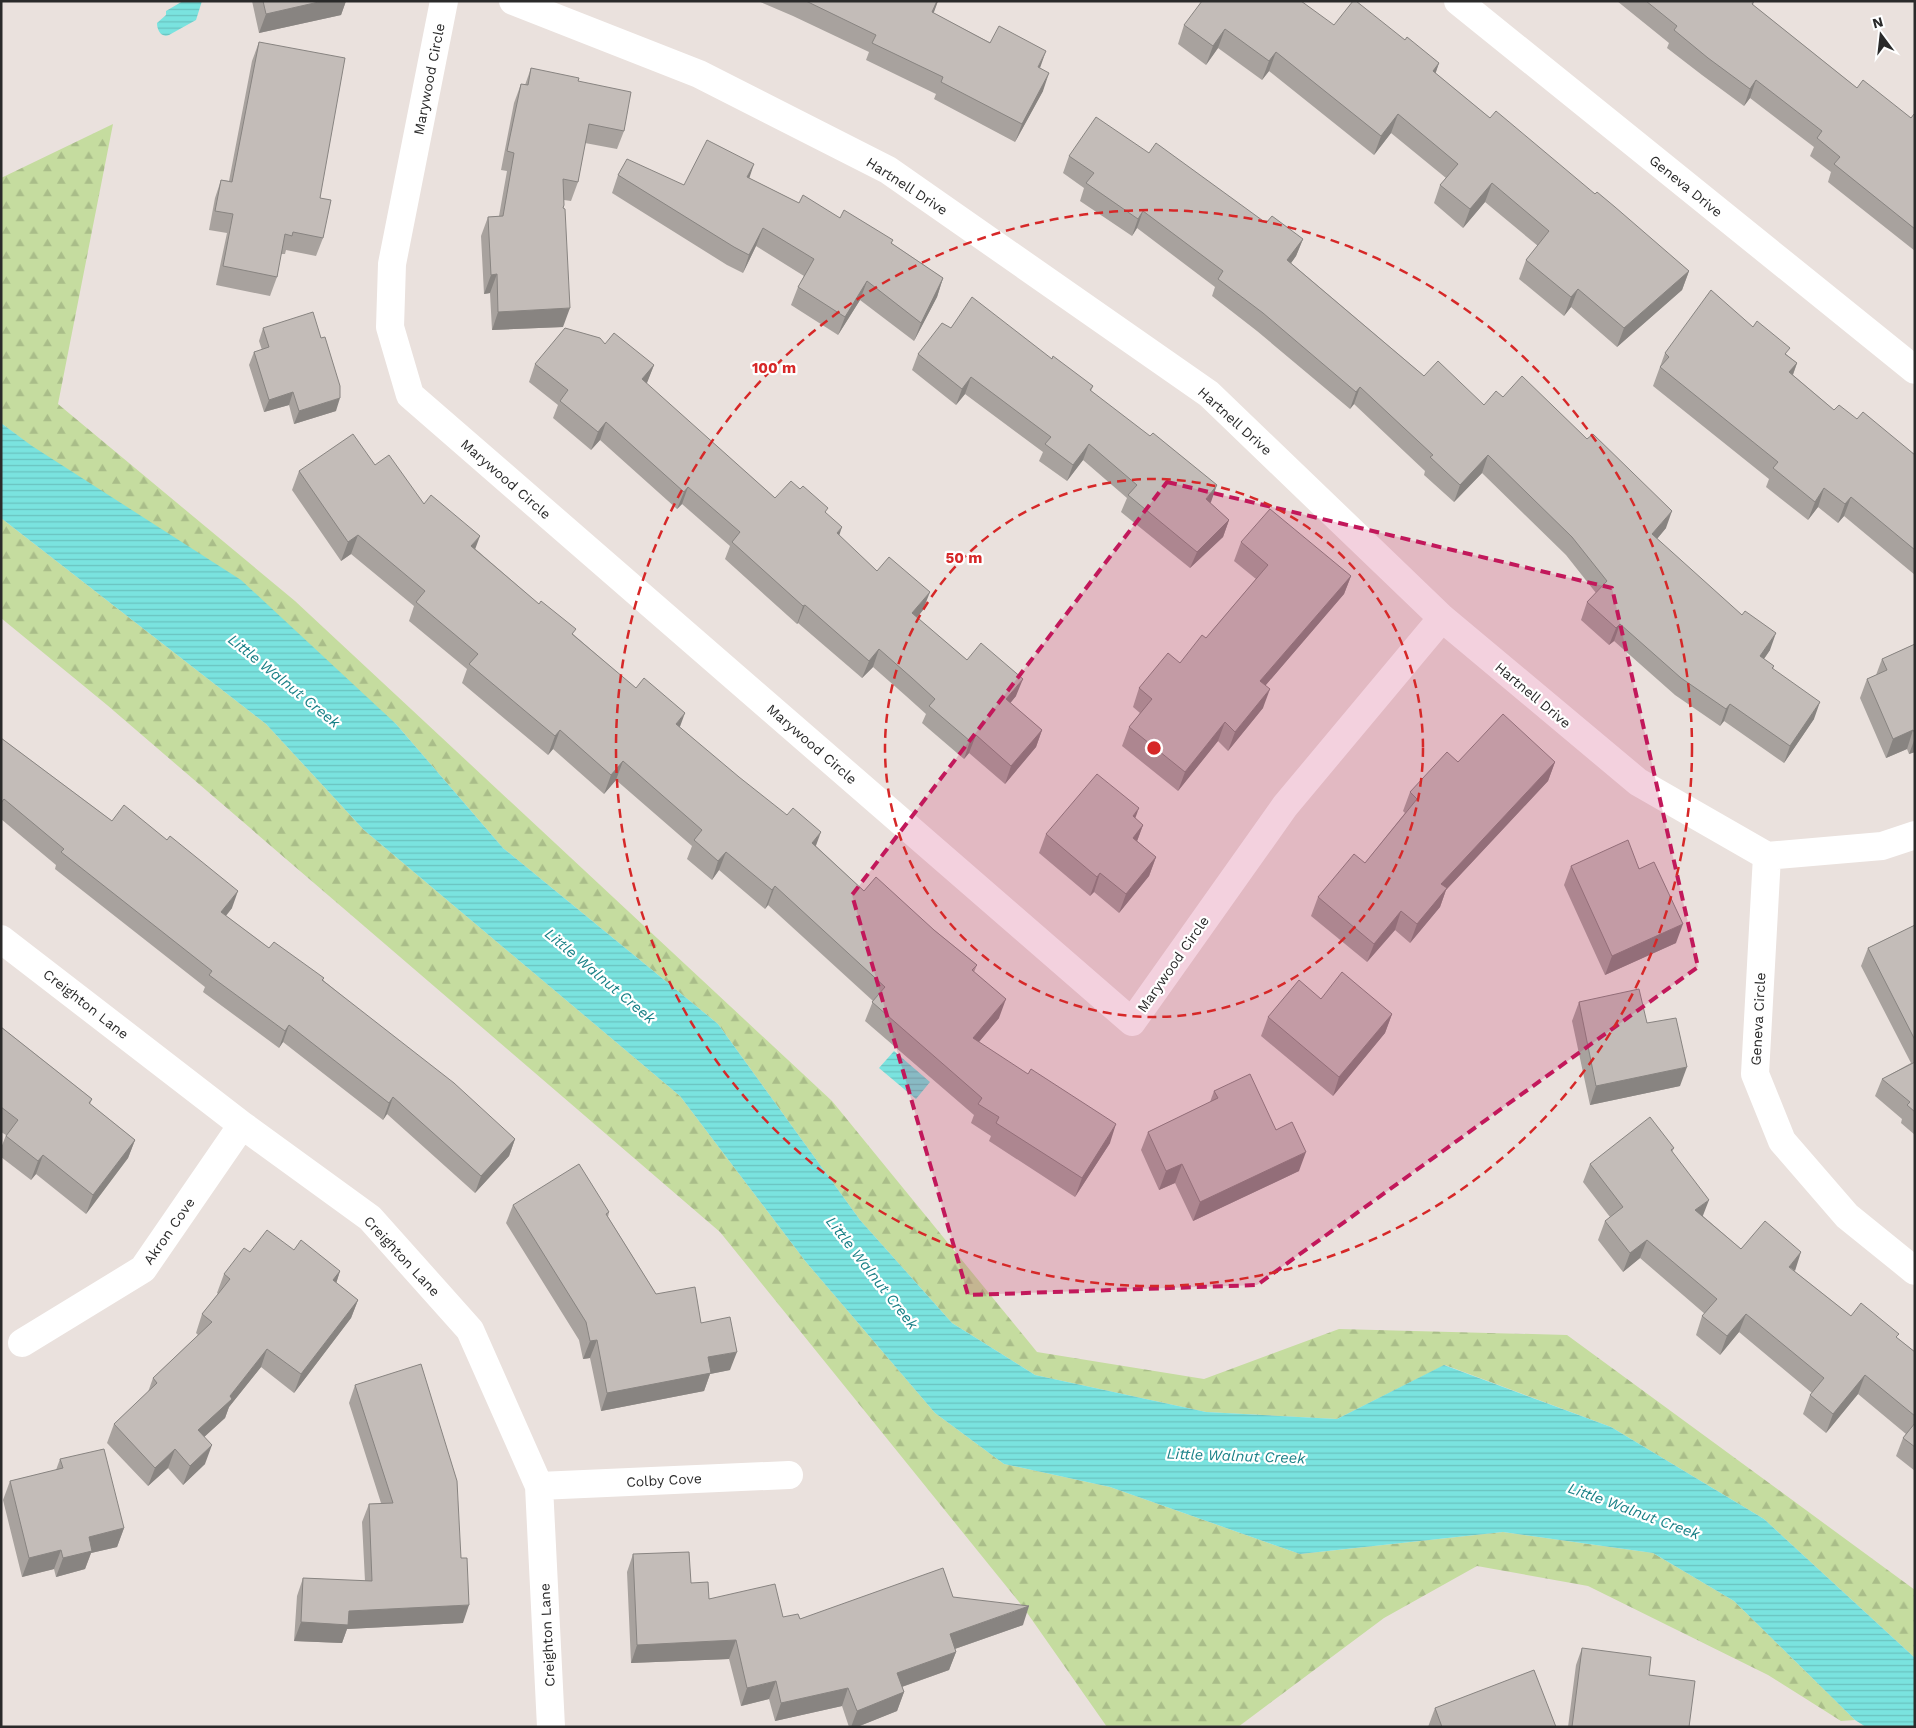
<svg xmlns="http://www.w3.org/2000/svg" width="1916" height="1728" viewBox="0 0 1916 1728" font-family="'Work Sans',sans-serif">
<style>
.forest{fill:url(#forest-firs)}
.water{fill:url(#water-rules)}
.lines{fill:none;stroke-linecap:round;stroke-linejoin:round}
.street{stroke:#fff;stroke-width:28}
.wall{fill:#a8a29e}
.shaded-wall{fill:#888481}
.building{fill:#c3bcb8;stroke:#888481}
.marked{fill:#c2185b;fill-opacity:0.2;stroke:#c2185b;stroke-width:4;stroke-dasharray:10 6;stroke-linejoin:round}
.ring{fill:none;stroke:#d62828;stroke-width:2.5;stroke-dasharray:9 6}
.labels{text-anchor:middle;stroke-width:4.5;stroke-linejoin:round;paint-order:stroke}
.street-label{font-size:14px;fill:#2a2a2a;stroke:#fff}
.water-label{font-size:15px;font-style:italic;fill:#1a8187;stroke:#fff}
.centre{fill:#d62828;stroke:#fff;stroke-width:2.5}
.ring-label{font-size:15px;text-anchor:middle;font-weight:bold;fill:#d62828;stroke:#fff;stroke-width:4.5;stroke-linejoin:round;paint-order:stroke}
</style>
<defs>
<pattern id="forest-firs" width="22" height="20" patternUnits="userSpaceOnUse" patternTransform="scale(1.25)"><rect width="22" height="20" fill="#c5dc9f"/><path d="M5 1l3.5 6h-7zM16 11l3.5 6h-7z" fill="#a9bd89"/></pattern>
<pattern id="water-rules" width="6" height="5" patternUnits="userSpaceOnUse" patternTransform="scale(1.25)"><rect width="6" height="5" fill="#7ae3df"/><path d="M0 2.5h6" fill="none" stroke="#6ac3c0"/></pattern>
</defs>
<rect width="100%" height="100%" fill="#eae1dd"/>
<!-- forest -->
<path class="forest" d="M113,124l-55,280 237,197 537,500 205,251 167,27 135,-50 228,6 348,255v68l-151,-139 -153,-92 -166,-62 -108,54 -131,-7 -171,-37 -83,-52 -92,-103 -142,-196 -215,-176 -107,-124 -395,-301v-245z
M1,518l265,206 98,106 316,266 126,166 129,151 69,51 106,23 190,67 203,-22 150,21 81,48 121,119 -14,1 -73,-46 -180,-89 -111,-20 -93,52 -146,109h-131l-84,-120 -303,-375 -613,-527 -106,-87z"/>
<!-- water -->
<path class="water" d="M183,1h19l-6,19 -27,15c-8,3 -12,-5 -12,-12l9,-8v-4z
M1,423l31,23 209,134 155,144 107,124 215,176 142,196 92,103 83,52 171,37 131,7 107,-54 167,62 153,92 151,139v69h-49l-11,-7 -121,-119 -81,-48 -150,-21 -203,22 -190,-67 -106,-23 -69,-51 -129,-151 -126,-166 -316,-266 -98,-106 -265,-206z
M894,1051l36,31 -14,17 -37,-31z"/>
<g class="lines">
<!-- street -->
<path class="street" d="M444,1l-52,263 -2,63 20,68 722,627 153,-216 157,-188
M513,1l186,73 189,96 321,224 233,224 196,164 129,74 115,-10 33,-11
M1458,1l457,369
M1767,856l-12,218 27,67 65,75 68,55
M1,939l241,186 128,93 100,112 69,156 12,241
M22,1343l121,-74 99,-144
M539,1486l250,-11"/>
</g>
<!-- wall -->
<path class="wall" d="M252,1h94l-5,14 -82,18z
M758,1h180l-5,12 107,55 3,23 -28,51 -81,-43 2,-5 -70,-34 3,-8 -76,-36z
M1617,1h137l-1,4 104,83 54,30 4,-4v137l-87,-69 3,-10 -21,-16 4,-9 -64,-49 -6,8 -42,-31 -35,-27 2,-5z
M1184,25h150l71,15 34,23 -4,10 55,45 105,76 94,77 -7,19 -65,57 -46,-40 -7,9 -45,-37 7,-19 12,-14 -53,-44 -22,26 -29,-25 6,-18 6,-7 -55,-45 -17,22 -105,-84 -7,9 -44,-32 -12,17 -28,-21z
M259,42l61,156 3,40 -7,18 -30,-6 -1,4h-4l-4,23 -7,19 -54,-11 11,-52 -18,-3 6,-32 6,-18 8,1 23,-120z
M531,68l47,13 46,50 -7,18 -32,-6 -7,39 -7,19 -7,-1v5l-1,4v118l-71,3 -2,-37 -6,1 -3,-58 7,-19 11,-1 8,-45 -6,-1 13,-67 7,-19 4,1z
M1149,153l117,70 37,16 -7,17 -5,7 133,113 60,29 19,-8 163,131 -9,11 113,111 -6,9 10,7 -1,3 41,50 -30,44 -60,-42 -4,5 -45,-31 -61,-54 -5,4 -28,-25 6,-18 9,-9 -30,-38 -84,-82 -28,29 -30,-27 1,-4 -71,-67 -4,5 -93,-78 -45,-35 3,-9 -78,-59 -5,8 -52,-35 4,-13 -21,-15 6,-17z
M618,175l66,10 65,-7 50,25 41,15 53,22 -2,3 52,35 -6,19 -23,44 -54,-41 -22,35 -47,-30 7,-18 6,-11 -48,-30 -13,27 -16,-8 -115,-72z
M1753,327l44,36 -4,12 41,35 23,9 58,36v120l-71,-59 -6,7 -20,-16 -10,13 -42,-33 3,-8 -116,-93 12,-33z
M263,328l73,83 -42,13 -5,-19 -25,7 -15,-47 5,-13 8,-2 -3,-9z
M951,328l101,31 41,27 -2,5 120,111 -1,1 19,17 -6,17 -33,31 -69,-56 6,-14 -44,-38 -16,21 -28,-20 4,-9 -78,-58 -9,11 -44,-35 6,-16z
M605,344l49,21 -8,19 129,114 51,15 13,23 38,35 46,39 -6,8 50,42 49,36 -6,7 32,27 -6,17 -31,37 -36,-31 -5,6 -42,-36 4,-9 -20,-18 -33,-29 -11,11 -64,-55 -1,1 -72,-65 5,-13 -48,-42 -5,5 -77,-69 -9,10 -38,-32 5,-13 -29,-23 6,-18z
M375,465l49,39 392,342 48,45 70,39 43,35 -3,7 25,46 -20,24 131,101 -35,54 -86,-56 2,-5 -20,-13 3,-8 -109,-94 8,-20 -105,-96 -3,4 -46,-39 -7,10 -25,-21 5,-13 -76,-66 -12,14 -51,-45 -5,6 -86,-72 5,-14 -58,-48 5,-15 -63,-52 -10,7 -49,-71 7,-19z
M1241,542l110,34 -7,18 -79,92 -2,22 -35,43 -10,-10 -40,50 -56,-45 7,-19 11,-14 -7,-6 6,-19 41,-25 26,-25 50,-59 -22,-18z
M1915,644v108l-6,2 -2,-5 -21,9 -26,-60 7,-19 9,-4 6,-16z
M1,738l111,83 120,87 -6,8 43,32 55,30 -1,2 192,159 -6,17 -34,37 -88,-79 -4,6 -100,-78 -4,6 -76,-56 2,-5 -150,-118 1,-4 -55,-46z
M1458,762h97l-7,19 -102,109 -6,17 -30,36 -15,-13 -28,32 -56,-46 7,-19 47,-34 40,-50 -2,-2 7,-19z
M1135,818l8,7 -6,16 19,16 -7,19 -30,37 -25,-21 -4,4 -51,-43 7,-19z
M1571,866l68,3 37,74 -71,32 -41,-90z
M1915,925v210l-14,-12 1,-4 -27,-23 7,-17 29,-16 -50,-97 7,-18z
M1321,999l71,15 -7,19 -52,63 -72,-60 7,-19z
M1579,1002l68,21 33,63 -90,19 -18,-84z
M1,1027l91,72 -2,5 45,36 -7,18 -42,56 -50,-40 -5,6 -30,-23v-9l5,-13 -5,-3z
M1214,1091l62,39 23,41 -106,50 -18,-38 -16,7 -18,-40 7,-18 62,-30z
M1674,1148l-2,4 31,64 38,33 53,22 57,45 46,22 18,14v119l-19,-15 7,-18 3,-4 -48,-40 -32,39 -23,-19 7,-19 2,-2 -73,-61 -19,23 -24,-20 6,-19 3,-2 -65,-56 -17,14 -25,-32 7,-19 5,-4 -27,-35 7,-18z
M513,1205l96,7 -1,5 48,77 45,29 29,47 -20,4 -6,17 -103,20 -11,-53 -7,1 -4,-19 -73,-117z
M294,1250l46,21 -4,12 22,17 -7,18 -57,75 -33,-26 -32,40 -4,11 -21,19 1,27 -22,21 -15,-17 -20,18 -41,-43 7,-19 34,-32 5,-14 45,-43 -2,-2 6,-19 16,-20 -1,-1 7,-19z
M355,1385l108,238 -116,6 -5,14 -48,-2 3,-45 6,-18 62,3 -3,-59 7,-18 12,-1 -32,-100z
M60,1459l64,69 -7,19 -26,6 -6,16 -29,8 -2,-8 -32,8 -19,-77 7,-19 46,-11z
M633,1554l58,29 18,16 74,18 17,2 153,-22 70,28 -68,24 1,3 -7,18 -47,17 2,5 -7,19 -40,16h-8l-7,-21 -67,15 -6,-22 -28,7 -12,-47 -98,4 -4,-91z
M1582,1648l67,27 40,52h-121l8,-62z
M1435,1708l121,19h-128z"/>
<!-- shaded-wall -->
<path class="shaded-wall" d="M323,1h23l-5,14 -82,18 7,-19z
M937,1h1l-4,11 -9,18 7,-18z
M1225,29l-7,19 -12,17 7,-19z
M1046,51l-6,17 -2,-1z
M1276,52l-7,19 -7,9 7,-19z
M1439,63l-6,18v-10z
M1049,73l-6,18 -28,51 7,-18z
M1756,80l-6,18 -6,8 6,-17z
M1398,114l-7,19 -17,22 7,-19z
M754,164l-6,18 -1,-5z
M1492,183l-7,19 -22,26 7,-19z
M1143,211l-6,17 -5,8 6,-17z
M763,228l-7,18 -13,27 6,-18z
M1303,239l-7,17 -15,21 6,-17z
M1689,271l-7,19 -65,57 7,-19z
M497,274l-7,19 -6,1 7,-19z
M943,278l-6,19 -23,44 7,-18z
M867,281l-7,19 -22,35 7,-18z
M1578,289l-7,18 -7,9 7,-19z
M570,308l-7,19 -71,3 6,-18z
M1797,363l-7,19 -1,-10z
M654,365l-7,18 -12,14 7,-18z
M971,377l-6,17 -9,11 6,-16z
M1360,387l-6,17 -4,5 6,-17z
M293,392l-4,13 -25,7 5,-12z
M340,398l-4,13 -42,13 5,-13z
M606,422l-6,18 -9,10 7,-18z
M1089,444l-6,16 -16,21 6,-16z
M1488,455l-6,18 -28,29 6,-17z
M1217,485l-6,17 -11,13 6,-16z
M688,487l-6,17 -5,5 7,-17z
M1824,488l-6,19 -10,13 7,-18z
M1851,497l-7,19 -6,7 7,-19z
M1672,511l-6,17 -20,24 6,-18z
M1229,520l-6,17 -33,31 7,-16z
M842,527l-6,18 1,-12z
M358,535l-7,19 -10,7 7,-19z
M480,536l-7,19 -2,-9z
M1351,576l-7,18 -91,106 7,-19z
M930,592l-7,18 -18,21 7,-18z
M805,605l-7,18 -1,1 6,-18z
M1620,624l-6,17 -5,4 7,-17z
M1776,633l-6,17 -16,23 6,-17z
M879,649l-6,18 -11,11 7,-17z
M1023,679l-7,17 -17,21 7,-18z
M1270,689l-7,19 -35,43 7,-19z
M1820,702l-6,17 -30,44 6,-17z
M1730,704l-6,17 -4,5 6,-17z
M685,713l-7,19 -2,-8z
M1225,722l-7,19 -40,50 7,-19z
M560,730l-7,19 -5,6 7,-19z
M1042,730l-6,17 -31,37 6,-18z
M1913,730l-6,19 -21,9 7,-19z
M976,735l-7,18 -5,6 6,-18z
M1915,738v14l-6,2z
M623,761l-7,19 -12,14 7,-19z
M1555,762l-7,19 -102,109 -6,17 -30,36 7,-19 24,-40z
M1139,808l-7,19 1,-11z
M1143,825l-7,19 -3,-6z
M821,832l-7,19 -2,-8z
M726,852l-7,18 -7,10 6,-19z
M1156,857l-7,19 -30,37 7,-19z
M1100,873l-6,19 -4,4 7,-19z
M775,886l-7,19 -3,4 7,-19z
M238,891l-6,17 -17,21 6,-17z
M1401,911l-6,19 -28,32 7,-18z
M1683,924l-7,19 -71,32 7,-19z
M1006,999l-7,19 -32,38 6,-18z
M1392,1014l-7,19 -52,63 6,-19z
M289,1025l-6,17 -4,6 6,-17z
M1687,1067l-7,19 -90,19 6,-19z
M393,1097l-6,17 -4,6 6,-17z
M1116,1124l-6,19 -35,54 7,-19z
M515,1139l-6,17 -34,37 6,-17z
M135,1140l-7,18 -42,56 7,-19z
M1306,1152l-7,19 -106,50 7,-19z
M43,1155l-7,19 -5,6 7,-19z
M1182,1164l-7,19 -16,7 7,-19z
M1709,1200l-7,18 -7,-8z
M1647,1240l-7,18 -17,14 7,-19z
M1801,1252l-6,19 -6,-4z
M340,1271l-6,19 -1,-10z
M358,1300l-7,18 -57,75 7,-19z
M1746,1314l-7,18 -19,23 7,-19z
M597,1340l-7,18 -7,1 7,-18z
M267,1349l-6,18 -32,40 -4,11 -34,31 7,-19 32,-34z
M737,1352l-7,18 -20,4 -6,17 -103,20 6,-18 101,-36z
M1865,1375l-7,19 -32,39 7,-19z
M212,1445l-7,19 -22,21 7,-19z
M175,1449l-7,19 -20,18 7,-18z
M124,1528l-7,19 -26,6 -6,16 -29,8 7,-19 26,-21z
M61,1550l-7,19 -32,8 7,-19z
M469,1605l-6,18 -116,6 -5,14 -48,-2 7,-19 48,-11z
M1029,1606l-6,19 -80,28 7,-19z
M736,1640l-7,19 -98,4 6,-18z
M956,1652l-7,18 -59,21 7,-18z
M776,1681l-7,18 -28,7 6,-18z
M848,1688l-6,18 -67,15 6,-18z
M904,1692l-7,19 -40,16h-6l6,-16z"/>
<!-- building -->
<path class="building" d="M263,1h60l-57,13z
M806,1h131l-5,11 58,31 9,-17 47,25 -8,16 11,6 -27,51 -81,-42 2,-5 -71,-34 4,-8z
M1202,1h99l33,24 19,-24h3l49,39 2,-3 32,26 -6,8 57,47 6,-7 99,83 2,-2 18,15 74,64 -65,57 -46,-39 -7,8 -45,-37 23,-29 -57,-48 -22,26 -30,-24 18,-21 -60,-50 -17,22 -105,-84 -7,9 -44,-32 -12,17 -29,-21z
M1646,1h108l-2,3 105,84 6,-8 48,38 3,-4h1v115l-81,-65 6,-7 -23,-19 5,-7 -66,-51 -6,9 -42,-31 -34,-28 3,-4z
M259,42l86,16 -25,140 11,2 -8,38 -30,-6 -1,4 -7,-2 -8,43 -54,-11 10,-52 -18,-3 6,-31 11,2z
M531,68l48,10 -1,3 53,11 -7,39 -35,-7 -11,58 -15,-3 1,26 -1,3 2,1 5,99 -72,4 -1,-38 -6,1 -3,-58 15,-1 11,-63 -7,-2 14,-67 7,1z
M1096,117l53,36 7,-10 110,80 6,-7 31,23 -16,21 137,116 14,-15 46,44 12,-14 7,6 19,-21 65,63 6,-5 79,77 -20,23 90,81 3,-4 31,22 -16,23 14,10 -2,2 48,34 -30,44 -60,-42 -4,5 -45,-31 -61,-54 -4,4 -29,-26 20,-21 -35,-44 -84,-82 -28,30 -30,-28 3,-2 -73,-68 -4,5 -93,-79 -45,-34 5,-8 -80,-60 -5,8 -52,-36 8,-10 -25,-17z
M707,140l47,24 -7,13 52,26 4,-8 37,23 4,-8 49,30 -2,3 52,35 -22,45 -54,-42 -22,36 -47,-30 16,-28 -51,-31 -14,27 -15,-8 -116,-72 9,-16 57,26z
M1711,290l42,37 4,-6 33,27 -5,6 12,9 -8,9 45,38 5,-5 18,14 6,-7 52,43v95l-64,-53 -6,7 -21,-16 -9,14 -42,-34 5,-6 -118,-95 9,-10 -4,-4z
M972,297l80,62 1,-3 40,30 -3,4 60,46 3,-3 64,52 -11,14 23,21 -32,32 -69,-57 9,-10 -48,-41 -16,21 -28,-21 6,-7 -80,-60 -9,12 -44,-35 24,-31 9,5z
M313,312l8,26 4,-1 15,49v12l-41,13 -6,-19 -24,8 -15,-48 15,-5 -6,-19z
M565,328l35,10 5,6 9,-11 40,32 -12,14 133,119 16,-17 9,8 3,-3 25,22 -3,4 17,15 -5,6 40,38 12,-14 41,35 -18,21 55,47 14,-17 42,36 -17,20 36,31 -31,36 -35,-31 -6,6 -41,-35 6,-7 -23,-21 -33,-29 -10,12 -64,-56 -2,1 -71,-64 8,-10 -52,-45 -4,5 -78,-70 -8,10 -38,-31 8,-11 -33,-26z
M353,434l22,31 14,-10 35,49 7,-9 49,41 -9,10 68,58 2,-3 35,28 -4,5 64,54 8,-10 41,35 -9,11 63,53 48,38 6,-7 28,24 -9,11 52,48 12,-14 58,53 43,35 -5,5 34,29 -33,39 55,36 3,-5 85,55 -34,54 -86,-55 3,-6 -21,-13 4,-6 -110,-96 13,-15 -110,-101 -3,4 -46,-38 -8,9 -24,-21 8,-10 -79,-69 -12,14 -51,-45 -5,6 -86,-72 9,-10 -62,-52 9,-11 -67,-56 -10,7 -49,-71z
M1270,509l81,67 -91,105 10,8 -35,43 -10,-10 -40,50 -56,-45 23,-28 -13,-11 29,-35 12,10 22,-28 4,3 62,-73 -27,-23z
M1915,644v89l-2,-3 -20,9 -26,-60 20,-9 -5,-11z
M1503,714l52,48 -114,122 6,4 -30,36 -16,-13 -27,33 -56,-47 36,-43 11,9 52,-64 -7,-7 37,-40 11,10z
M1,738l111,83 12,-16 43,35 3,-4 68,55 -17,21 48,36 5,-6 50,36 -2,2 132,103 61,56 -34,37 -88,-79 -4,6 -100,-78 -4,6 -76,-56 3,-4 -151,-119 3,-3 -60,-50 -3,4z
M1097,774l42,34 -6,8 10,9 -10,13 23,19 -30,37 -26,-21 -3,4 -51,-43z
M1628,840l11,29 15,-7 29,62 -71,32 -41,-90z
M1915,925v115l-47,-92z
M1342,972l50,42 -53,63 -71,-60 31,-37 22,19z
M1639,989l8,34 29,-5 11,49 -91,19 -17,-84z
M1,1027l91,72 -3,4 46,37 -42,55 -50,-40 -5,6 -32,-25 12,-16 -17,-13z
M1915,1062v50l-8,-7 3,-3 -28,-23z
M1250,1074l26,56 16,-8 14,30 -106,50 -18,-38 -16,7 -18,-39 70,-34 -4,-7z
M1650,1117l24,31 -3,2 38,50 -14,10 46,39 24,-28 36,31 -12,15 62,49 10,-13 38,31 -3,3 19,15v64l-50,-41 -32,39 -23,-19 14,-17 -78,-64 -19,22 -25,-20 15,-17 -70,-59 -17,13 -25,-32 18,-14 -33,-43z
M579,1164l30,48 -3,2 50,80 39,-7 6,36 29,-6 7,35 -29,5 3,16 -104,20 -10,-53 -7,1 -4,-19 -73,-117z
M267,1230l27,20 7,-10 39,31 -7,9 25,20 -57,74 -34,-25 -37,47 2,3 -34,31 14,15 -22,21 -15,-17 -20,19 -41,-44 43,-41 -4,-5 59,-56 -10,-8 28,-35 -6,-5 20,-26 6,4z
M421,1364l36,117 4,77h6l2,47 -120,6 -1,14 -47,-3 2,-44 69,3 -3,-77 24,-1 -38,-118z
M1915,1423v24l-12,-9z
M104,1449l20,79 -35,9 3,14 -29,7 -2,-8 -32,8 -19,-77 53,-13 -3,-9z
M689,1552l2,31 17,-1 1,17 66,-15 8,33 15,-3 2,5 143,-51 10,29 76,9 -79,28 6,18 -59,21 7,19 -47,19 -9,-23 -67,15 -5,-22 -29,7 -11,-48 -99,5 -4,-91z
M1582,1648l69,9 -2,18 46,6 -6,46h-117z
M1534,1670l22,57h-114l-7,-19z"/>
<!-- marked area -->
<path class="marked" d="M1167,482l445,106 86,379 -441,318 -289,10 -116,-400z"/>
<!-- distance rings -->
<g class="ring">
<circle cx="1154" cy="748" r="269"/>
<circle cx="1154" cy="748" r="538"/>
</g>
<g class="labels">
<!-- street labels -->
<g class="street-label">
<text transform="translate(429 79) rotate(-79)" y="5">Marywood Circle</text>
<text transform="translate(907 186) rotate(33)" y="5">Hartnell Drive</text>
<text transform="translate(1686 186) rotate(39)" y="5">Geneva Drive</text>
<text transform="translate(1235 421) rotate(42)" y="5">Hartnell Drive</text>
<text transform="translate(506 479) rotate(41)" y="5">Marywood Circle</text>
<text transform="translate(1533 695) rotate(40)" y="5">Hartnell Drive</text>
<text transform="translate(812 744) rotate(41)" y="5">Marywood Circle</text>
<text transform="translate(1173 964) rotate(-55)" y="5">Marywood Circle</text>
<text transform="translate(86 1004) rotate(38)" y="5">Creighton Lane</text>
<text transform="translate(1758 1019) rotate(-87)" y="5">Geneva Circle</text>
<text transform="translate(169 1231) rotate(-55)" y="5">Akron Cove</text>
<text transform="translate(402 1256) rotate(47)" y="5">Creighton Lane</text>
<text transform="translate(664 1480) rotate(-3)" y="5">Colby Cove</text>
<text transform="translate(547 1635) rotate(-93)" y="5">Creighton Lane</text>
</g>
<!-- water labels -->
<g class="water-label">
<text transform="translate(284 681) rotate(39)" y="5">Little Walnut Creek</text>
<text transform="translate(600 976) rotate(40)" y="5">Little Walnut Creek</text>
<text transform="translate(872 1273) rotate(52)" y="5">Little Walnut Creek</text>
<text transform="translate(1236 1456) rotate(2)" y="5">Little Walnut Creek</text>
<text transform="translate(1634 1511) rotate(20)" y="5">Little Walnut Creek</text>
</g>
</g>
<circle cx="1154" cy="748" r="8" class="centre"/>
<g class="ring-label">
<text x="774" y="373">100 m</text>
<text x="964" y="563">50 m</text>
</g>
<!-- border -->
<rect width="1916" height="1728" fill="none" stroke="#2a2a2a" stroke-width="5"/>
<!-- north arrow -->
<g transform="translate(1881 35) rotate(345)" stroke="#ffffff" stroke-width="4" paint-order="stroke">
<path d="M0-4L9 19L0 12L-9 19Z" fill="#2a2a2a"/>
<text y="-8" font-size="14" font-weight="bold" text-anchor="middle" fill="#2a2a2a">N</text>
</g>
</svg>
